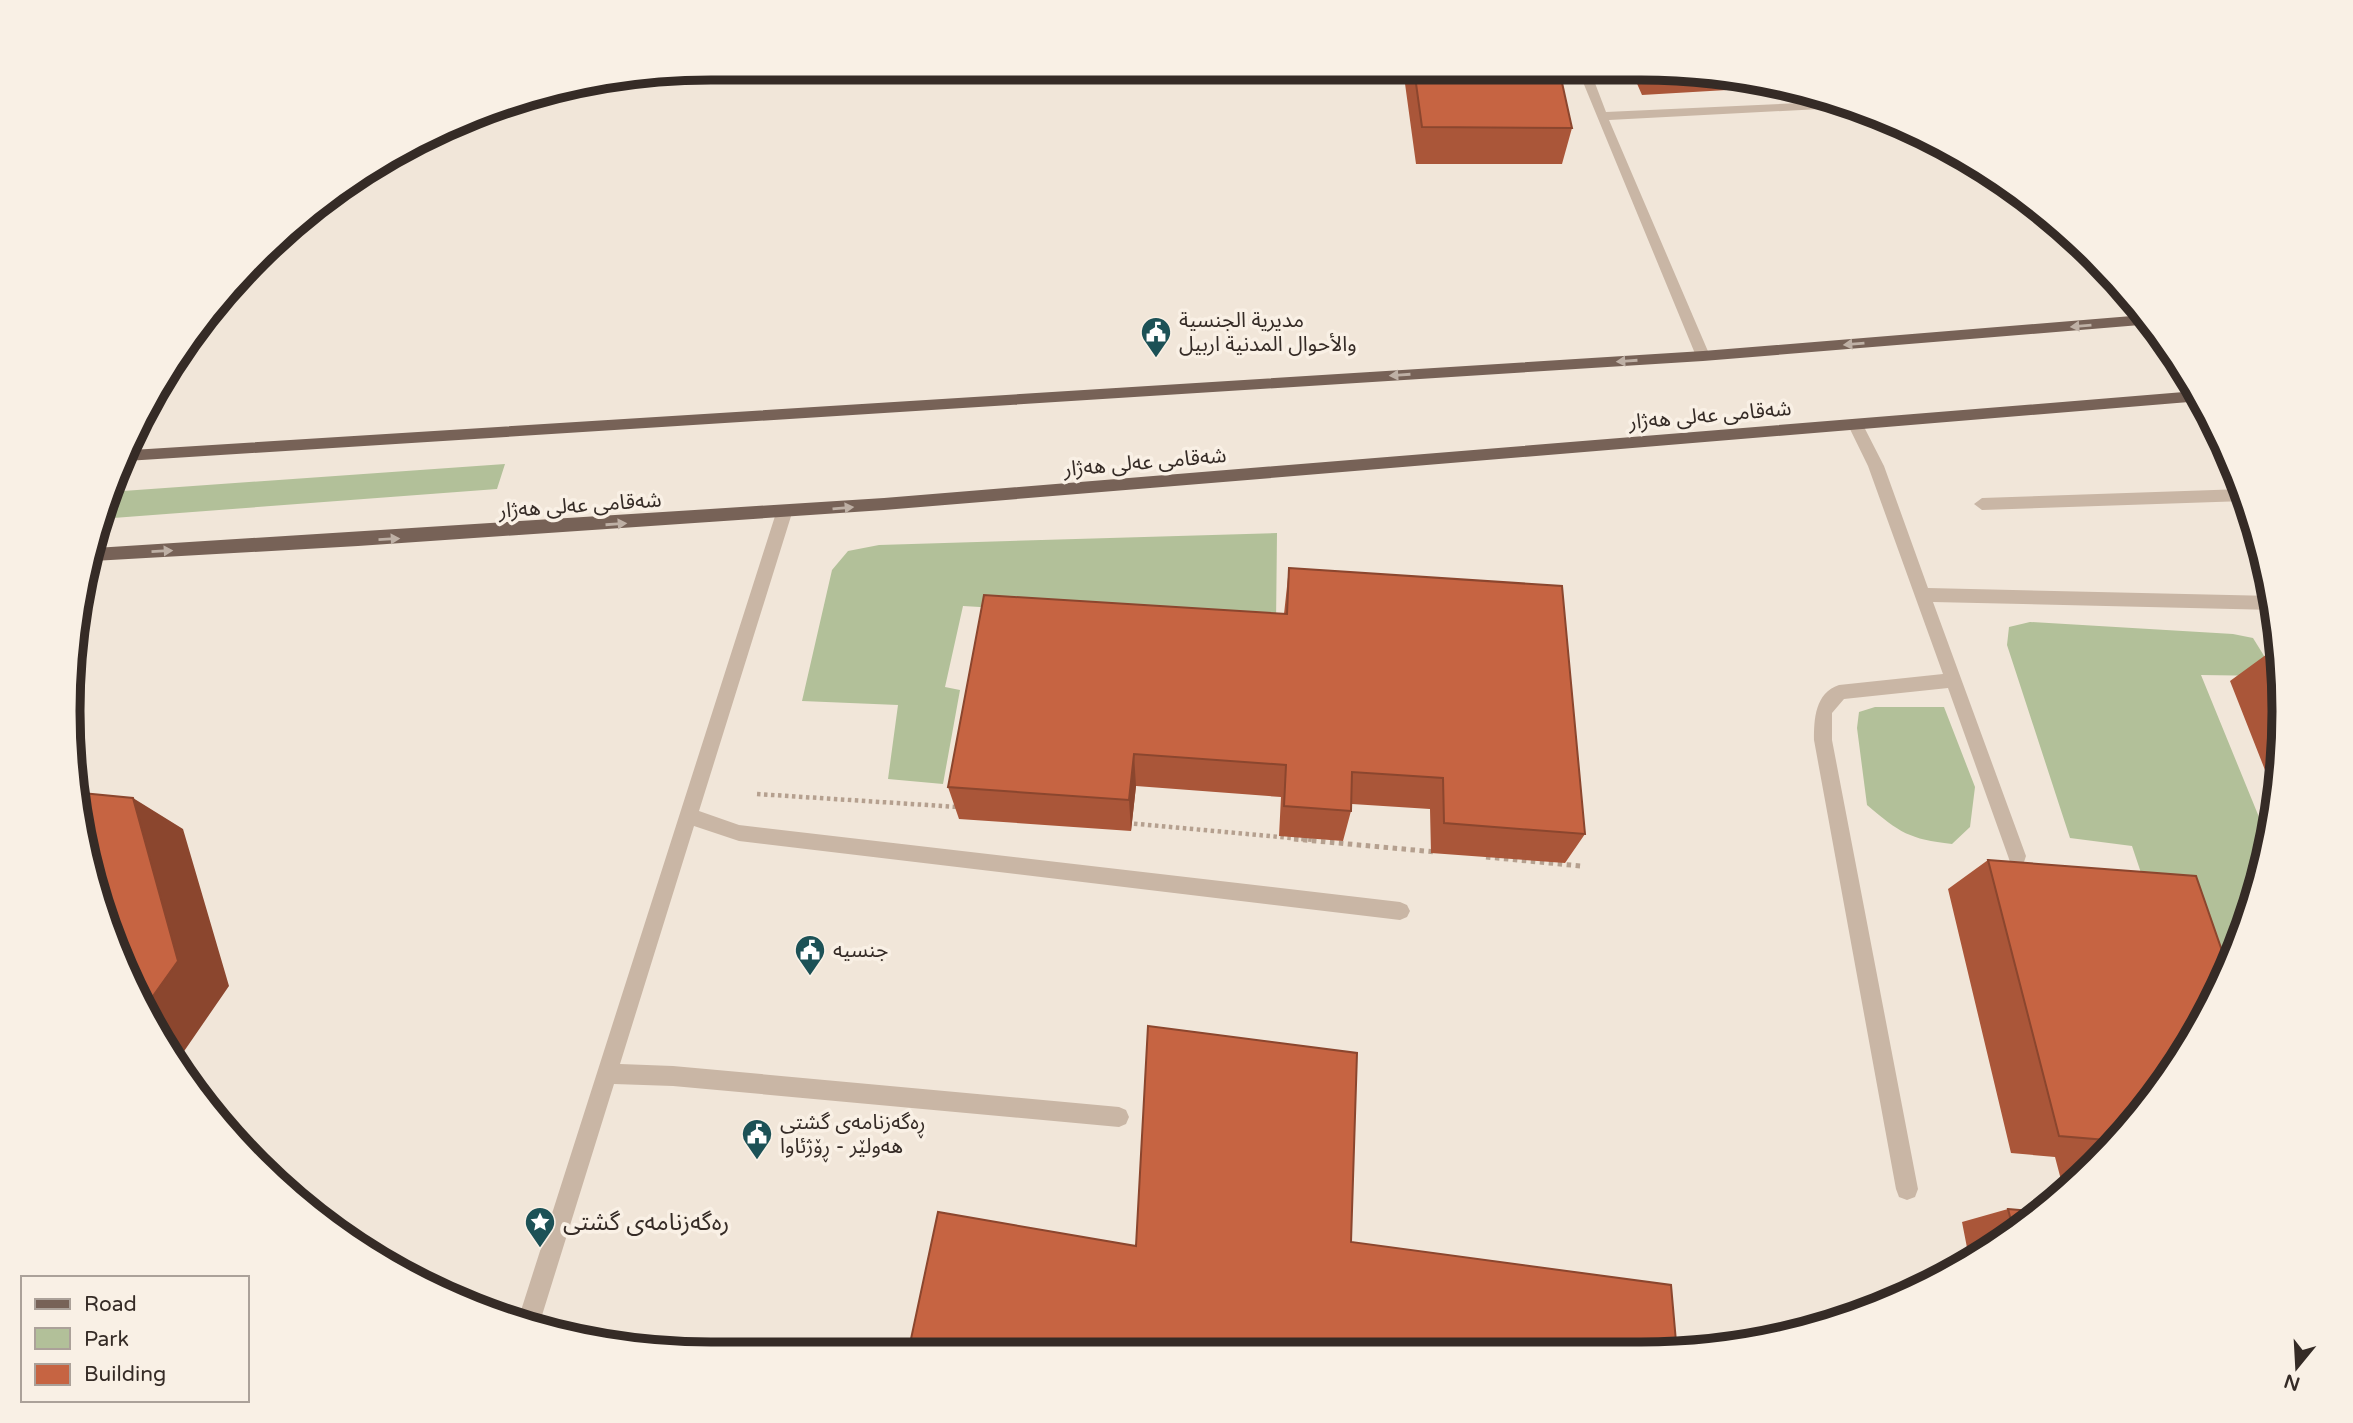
<svg xmlns="http://www.w3.org/2000/svg" width="2353" height="1423" viewBox="0 0 2353 1423" font-family="'Varela Round','Noto Sans Arabic',sans-serif">
<style>
.green{fill:#b2c099}
.lines{fill:none;stroke-linecap:round;stroke-linejoin:round}
.path-far1{stroke:#b5a08f;stroke-width:4.5;stroke-dasharray:3.5 3.5;stroke-linecap:butt}
.path{stroke:#b5a08f;stroke-width:5;stroke-dasharray:4.5 4.5;stroke-linecap:butt}
.minor{fill:#c9b6a5;fill-rule:evenodd}
.major{fill:#776257;fill-rule:evenodd}
.wall{fill:#aa5639}
.shaded-wall{fill:#8b462e}
.building{fill:#c66442;stroke:#8b462e;stroke-width:2}
.oneway{fill:#beb0a5}
.labels{text-anchor:middle;stroke-width:7;stroke-linejoin:round;paint-order:stroke}
.poi-label{font-size:21px;fill:#352b26;stroke:#f9f0e5;text-anchor:start}
.street-label{font-size:21px;fill:#352b26;stroke:#f9f0e5}
.near-poi-label{font-size:24px;fill:#352b26;stroke:#f9f0e5;text-anchor:start}
.rim{fill:none;stroke:#352b26;stroke-width:9}
</style>
<rect width="100%" height="100%" fill="#f1e6d9"/>
<!-- green -->
<path class="green" d="M505,464l-8,25 -397,30 2,-14 7,-13z
M1277,533l-1,92 -313,-19 -18,81 15,3 -17,94 -55,-5 10,-74 -96,-4 30,-131 16,-19 31,-6z
M2030,622l203,12 20,4 13,21 5,17 -70,-1 69,169 -34,114 -41,76 -63,-188 -62,-8 -63,-193 2,-18z
M1875,707h69l31,80 -5,40 -18,17c-43,-5 -52,-11 -85,-39l-10,-77 2,-16z"/>
<g class="lines">
<!-- path-far1 -->
<path class="path-far1" d="M757,794l201,13
M1127,823l186,17"/>
<!-- path -->
<path class="path" d="M1294,839l142,13
M1486,857l95,9"/>
<!-- minor -->
<path class="minor" d="M1578,70h12l16,42 237,-11 15,6 -249,13 101,236 -2,4h-10l-2,-4z
M426,145v5l-45,24h-10z
M1856,419l5,2 23,45 44,122 345,8 2,14 -342,-8 93,254 -2,6 -7,3 -7,-3 -2,-6 -60,-168 -104,11 -12,14v27l86,449 -3,8 -8,3 -8,-3 -3,-8 -82,-449c0,-21 1,-47 25,-55l104,-11 -75,-208 -20,-41z
M2243,489l2,12 -263,9 -8,-6 8,-6z
M784,507l8,6 -93,298 40,14 661,77 7,3 3,6 -3,6 -7,3 -661,-79 -45,-15 -74,238 53,2 446,41 7,3 3,7 -3,7 -7,3 -446,-41 -59,-2 -75,241 -1,2 -21,-4 259,-810z"/>
<!-- major -->
<path class="major" d="M2144,315l8,9 -449,37 -1577,100 6,-11 1571,-99z
M2196,391l5,10 -1317,109 -526,36 -265,15 2,-13 789,-50z"/>
</g>
<!-- wall -->
<path class="wall" d="M1403,69h156l13,59 -10,36h-146z
M1631,70h53l63,12 -3,7 -102,6z
M1289,568l296,266 -20,29 -134,-10 -1,-44 -78,-5 -1,7 -8,30 -64,-5 2,-39 -145,-11 -5,45 -172,-12 -11,-32 336,-173z
M2278,646l7,66 -9,86 -46,-117z
M1988,860l188,209 -111,126 -10,-38 -44,-4 -63,-264z
M2008,1209l34,3 -72,51 -8,-41z"/>
<!-- shaded-wall -->
<path class="shaded-wall" d="M1134,754l2,32 -5,45 -2,-31z
M133,798l50,31 46,157 -51,74 -30,-57z"/>
<!-- building -->
<path class="building" d="M1414,69h145l13,59 -150,-1z
M1289,568l273,18 23,248 -141,-11 -1,-45 -91,-6 -1,39 -67,-5 2,-41 -152,-11 -5,46 -181,-13 36,-192 303,19z
M82,793l51,5 45,163 -30,42 -45,-84z
M1988,860l208,16 33,95 -53,98 -68,78 -2,-7 -47,-4z
M1148,1026l209,27 -6,189 320,43 6,68h-769l30,-141 198,34z
M2008,1209l34,3 -28,20z"/>
<!-- one-way arrows -->
<defs><path id="oneway-solid" d="M-6-.8H1V-3.2L6.5 0L1 3.2V.8H-6Z" transform="scale(1.75)"/></defs>
<g class="oneway">
<use href="#oneway-solid" transform="translate(2081 326) rotate(175)"/>
<use href="#oneway-solid" transform="translate(1854 344) rotate(175)"/>
<use href="#oneway-solid" transform="translate(1627 361) rotate(176)"/>
<use href="#oneway-solid" transform="translate(1400 375) rotate(176)"/>
<use href="#oneway-solid" transform="translate(843 508) rotate(-5)"/>
<use href="#oneway-solid" transform="translate(616 524) rotate(-4)"/>
<use href="#oneway-solid" transform="translate(389 539) rotate(-3)"/>
<use href="#oneway-solid" transform="translate(162 551) rotate(-3)"/>
</g>
<!-- icons -->
<defs>
<g id="civic-pin" transform="scale(1.575)"><path d="M0 17L-7.5 6A9.5 9.5 0 1 1 7.5 6Z" fill="#1c5156" stroke="#f9f0e5"/><path d="M-.6-6.5H3V-4.5H.6V-3L4-1V1h2V6H-6V1h2V-1L-.6-3ZM-1.2 2.5V6h2.4V2.5Z" fill="#fff"/></g>
<g id="sight-pin" transform="scale(1.575)"><path d="M0 17L-7.5 6A9.5 9.5 0 1 1 7.5 6Z" fill="#1c5156" stroke="#f9f0e5"/><path d="M0-6L1.8-2.2L6-1.7L2.9 1.2L3.7 5.4L0 3.3L-3.7 5.4L-2.9 1.2L-6-1.7L-1.8-2.2Z" fill="#fff"/></g>
</defs>
<g fill-rule="evenodd">
<use href="#civic-pin" x="1156" y="332"/>
<use href="#civic-pin" x="810" y="950"/>
<use href="#civic-pin" x="757" y="1134"/>
<use href="#sight-pin" x="540" y="1222"/>
</g>
<g class="labels">
<!-- poi labels -->
<g class="poi-label">
<text x="1179" y="327">مديرية الجنسية<tspan x="1179" dy="24">والأحوال المدنية اربيل</tspan></text>
<text x="833" y="957">جنسیە</text>
<text x="780" y="1129">ڕەگەزنامەی گشتی<tspan x="780" dy="24">هەولێر - ڕۆژئاوا</tspan></text>
</g>
<!-- street labels -->
<g class="street-label">
<text transform="translate(1710 415) rotate(-5)" y="7">شەقامی عەلی هەژار</text>
<text transform="translate(1145 462) rotate(-5)" y="7">شەقامی عەلی هەژار</text>
<text transform="translate(580 505) rotate(-4)" y="7">شەقامی عەلی هەژار</text>
</g>
<!-- near-poi labels -->
<g class="near-poi-label">
<text x="563" y="1230">رەگەزنامەی گشتی</text>
</g>
</g>
<!-- crop -->
<path d="M0 0H2353V1423H0ZM711 80H1641A631 631 0 0 1 2272 711V711A631 631 0 0 1 1641 1342H711A631 631 0 0 1 80 711V711A631 631 0 0 1 711 80Z" fill="#f9f0e5" fill-rule="evenodd"/>
<path class="rim" d="M711 80H1641A631 631 0 0 1 2272 711V711A631 631 0 0 1 1641 1342H711A631 631 0 0 1 80 711V711A631 631 0 0 1 711 80Z"/>
<!-- legend -->
<rect x="21" y="1276" width="228" height="126" fill="#f9f0e5" stroke="#aba199" stroke-width="2"/>
<rect x="35" y="1299" width="35" height="10" fill="#776257" stroke="#aba199" stroke-width="2"/>
<text x="84" y="1311" font-size="21" fill="#352b26">Road</text>
<rect x="35" y="1328" width="35" height="21" fill="#b2c099" stroke="#aba199" stroke-width="2"/>
<text x="84" y="1346" font-size="21" fill="#352b26">Park</text>
<rect x="35" y="1364" width="35" height="21" fill="#c66442" stroke="#aba199" stroke-width="2"/>
<text x="84" y="1381" font-size="21" fill="#352b26">Building</text>
<!-- north arrow -->
<g transform="translate(2297 1367) rotate(198)" stroke="#f9f0e5" stroke-width="5" paint-order="stroke">
<path d="M0-5L12 26L0 18L-12 26Z" fill="#352b26"/>
<text y="-10" font-size="19" font-weight="bold" text-anchor="middle" fill="#352b26">N</text>
</g>
</svg>
